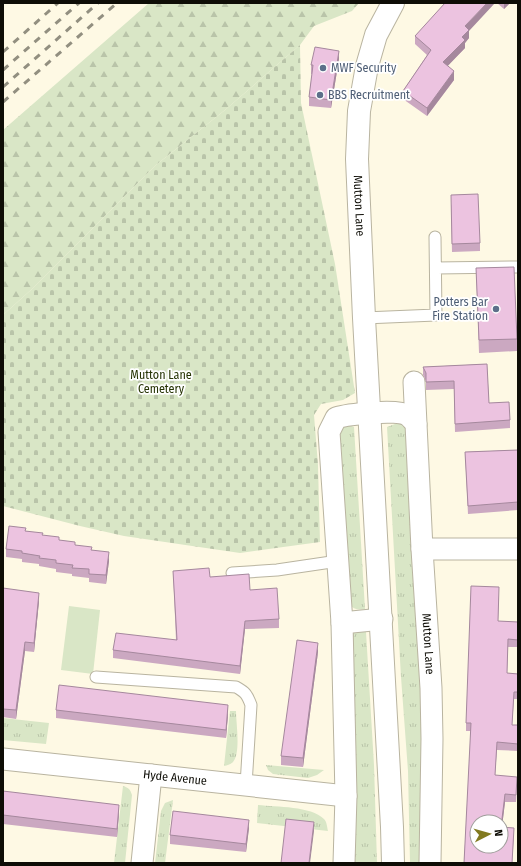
<svg xmlns="http://www.w3.org/2000/svg" width="521" height="866" viewBox="0 0 521 866" font-family="'Fira Sans Condensed',sans-serif">
<style>
.grass{fill:url(#grass-tufts)}
.forest{fill:url(#forest-firs)}
.cemetery{fill:url(#cemetery-stones)}
.park{fill:#d9e6c6}
.lines{fill:none;stroke-linecap:round;stroke-linejoin:round}
.service-casing{stroke:#b9b4a0;stroke-width:13}
.minor-casing{stroke:#b9b4a0;stroke-width:23}
.secondary-casing{stroke:#b9b4a0;stroke-width:24}
.service{stroke:#fff;stroke-width:11}
.minor{stroke:#fff;stroke-width:21}
.secondary{stroke:#fff;stroke-width:22}
.rail{stroke:#928f80;stroke-width:3;stroke-dasharray:7 7;stroke-linecap:butt}
.wall{fill:#cba8c1}
.shaded-wall{fill:#a5889d}
.building{fill:#ecc3e0;stroke:#a5889d;fill-rule:evenodd}
.service-dot{fill:#5c6f8a;stroke:#fff;stroke-width:1.5}
.labels{text-anchor:middle;stroke-width:3.5;stroke-linejoin:round;paint-order:stroke}
.service-label{font-size:12px;fill:#4e5e75;stroke:#fff;text-anchor:start}
.street-label{font-size:12px;fill:#0e0d06;stroke:#fff}
.park-label{font-size:12px;fill:#263404;stroke:#fff}
</style>
<defs>
<pattern id="grass-tufts" width="24" height="20" patternUnits="userSpaceOnUse"><rect width="24" height="20" fill="#d9e6c6"/><path d="M3 7l-1-3M5 7V3M7 7l1-3M15 17l-1-3M17 17v-4M19 17l1-3" fill="none" stroke="#b9c4a9"/></pattern>
<pattern id="forest-firs" width="22" height="20" patternUnits="userSpaceOnUse"><rect width="22" height="20" fill="#d9e6c6"/><path d="M5 1l3.5 6h-7zM16 11l3.5 6h-7z" fill="#b9c4a9"/></pattern>
<pattern id="cemetery-stones" width="16" height="16" patternUnits="userSpaceOnUse"><rect width="16" height="16" fill="#d9e6c6"/><path d="M2 7V4a2 2 0 0 1 4 0v3zM10 15v-3a2 2 0 0 1 4 0v3z" fill="#b9c4a9"/></pattern>
</defs>
<rect width="100%" height="100%" fill="#fef9e4"/>
<!-- grass -->
<path class="grass" d="M395,424h6l5,4 2,7 14,280 -1,148h-11l-2,-92 -7,-94 -14,-250z
M349,425l5,2 11,182c-7,1 -10,1 -15,-4l-11,-169 4,-9z
M360,631l6,1 8,133 3,98h-25l-1,-226 3,-4z
M230,711h6c0,12 5,42 -3,51 -3,3 -6,3 -9,4z
M3,718l46,5 -3,21 -43,-4z
M266,765l58,5 -7,5 -9,3 -35,-4 -5,-4z
M123,786c6,2 7,3 9,9l-7,68h-11z
M173,800l-8,63h-10l6,-52 4,-8z
M258,805c19,2 53,1 66,14 3,3 3,8 4,12l-71,-8z"/>
<!-- forest -->
<path class="forest" d="M149,3h210l-7,8 -38,15 -14,19 -75,65 -69,55 -124,124 -29,26v-185z"/>
<!-- cemetery -->
<path class="cemetery" d="M300,45l1,58 34,161 20,129 -12,7 -22,4 -7,11 4,50 2,77 -80,11 -116,-17 -44,-10 -77,-20v-191l29,-26 124,-124 69,-55z"/>
<!-- park -->
<path class="park" d="M69,606l31,4 -7,64 -32,-4z"/>
<g class="lines">
<!-- service casing -->
<g class="service-casing">
<path id="service" d="M436,268l82,-1
M364,318l72,-3 -1,-78
M232,573l45,-3 61,-9
M96,677l140,10c9,5 11,7 15,18l-5,80"/>
</g>
<!-- minor casing -->
<g class="minor-casing">
<g id="minor">
<path d="M414,382l2,42"/>
<path d="M422,549h96"/>
<path d="M342,623l40,-4"/>
<path id="s1" d="M3,759l343,37"/>
<path d="M142,863l9,-88"/>
<path id="s2" d="M344,863l2,-67 -4,-173 -13,-191 7,-14c12,-4 62,-9 71,-3 4,2 6,6 9,9l6,125 9,139 1,51 -2,124"/>
</g>
</g>
<!-- secondary casing -->
<g class="secondary-casing">
<g id="secondary">
<path id="s3" d="M393,3l-17,32 -9,31 -8,45 -2,48 7,159 28,509 1,36"/>
</g>
</g>
<!-- service -->
<use href="#service" class="service"/>
<!-- minor -->
<use href="#minor" class="minor"/>
<!-- secondary -->
<use href="#secondary" class="secondary"/>
<!-- rail -->
<path class="rail" d="M3,52l55,-49
M3,70l76,-67
M3,87l95,-84
M3,102l114,-99"/>
</g>
<!-- wall -->
<path class="wall" d="M497,3h13l-6,6z
M469,31v7l-4,5v5l-18,18 7,14 -27,36 -24,-17v-8l24,-36 -12,-11v-8z
M339,59l-8,49 -22,-2v-9l3,-23h-1v-9z
M451,204l29,39v8l-28,1z
M476,268l41,71v12l-38,2z
M487,364l2,39 21,17v8l-55,4 -1,-43 -28,1v-9l-3,-6v-8z
M518,450v60l-50,4 -3,-62z
M26,531l66,19 17,11 -3,23 -17,-2v-4l-17,-2v-2l-16,-2v-3l-17,-3v-2l-17,-2v-3l-16,-2v-8z
M173,571l37,6 40,13 29,29v9l-34,1 -5,45 -127,-16v-8l63,-10z
M3,588l36,13 -5,51 -9,-1 -9,68 -13,-2z
M499,595l-1,26 20,1v25h-10l-1,26 11,1v25h-4l-2,26h6v26l-21,-1 -2,25 22,9 -1,18h-11l-3,25 12,9 -2,27h-48l7,-132h-5v-8z
M318,652l-15,115 -22,-2v-9z
M56,710l172,4 -2,24 -170,-20z
M3,791l116,22 -2,24 -114,-13z
M249,828l-3,24 -76,-8v-9z"/>
<!-- shaded-wall -->
<path class="shaded-wall" d="M487,3h8l-26,28v7l-4,5v5l-22,23v-9l19,-25 3,-11z
M504,3h6l-6,6z
M339,51v8l-8,49v-8z
M454,71v9l-27,36v-8z
M109,552v9l-3,23v-9z
M39,593v8l-5,51v-9z
M245,621v8l-5,45v-8z
M25,642v9l-9,68v-9z
M318,643v9l-15,115v-9z
M228,705v9l-2,24v-8z
M505,794v8l-4,33v-8z
M119,805v8l-2,24v-8z
M249,820v8l-3,24v-8z
M314,822v9l-4,32h-1z"/>
<!-- building -->
<path class="building" d="M445,3h42l-22,23 4,4 -7,7 3,3 -22,22 11,9 -27,37 -24,-17 28,-41 -16,-14z
M315,47l24,4 -8,49 -22,-3 4,-32h-2z
M478,194l2,49 -28,1 -1,-49z
M514,267l3,72 -38,1 -3,-72z
M487,364l2,39 20,-1 1,18 -55,4 -1,-43 -28,1v-9l-3,-6z
M518,450v52l-50,4 -3,-54z
M9,526l17,2 -1,3 18,2 -1,2 17,2v3l16,2v3l17,2 -1,3 18,2 -3,23 -17,-1v-5l-17,-1 1,-3 -17,-2v-3l-17,-2 1,-2 -18,-3v-2l-16,-2z
M209,568l1,9 39,-3 1,16 27,-2 2,31 -34,2 -5,45 -127,-16 3,-17 61,7 -4,-69z
M471,586l28,1 -1,34 20,1v18l-10,-1 -1,34 11,1v18h-4l-2,33h6v19l-21,-2 -2,33 22,2 -1,18 -11,-1 -4,33 13,1 -2,35h-48l7,-140h-5zM477,822h24v24h-24z
M3,588l36,5 -5,50 -9,-1 -9,68 -13,-1z
M297,640l21,3 -15,115 -22,-2z
M59,685l169,20 -2,25 -170,-20z
M3,791l116,14 -2,24 -114,-14z
M173,811l76,9 -3,24 -76,-9z
M286,819l28,3 -5,41h-28z"/>
<!-- markers -->
<g class="service-dot">
<circle cx="323" cy="68" r="4"/>
<circle cx="320" cy="95" r="4"/>
<circle cx="496" cy="309" r="4"/>
</g>
<g class="labels">
<!-- service labels -->
<g class="service-label">
<text x="331" y="72">MWF Security</text>
<text x="328" y="99">BBS Recruitment</text>
<text x="488" y="306" text-anchor="end">Potters Bar<tspan x="488" dy="14">Fire Station</tspan></text>
</g>
<!-- street labels -->
<g class="street-label">
<text dy="4" stroke="none"><textPath href="#s3" startOffset="209">Mutton Lane</textPath></text>
<text dy="4" stroke="none"><textPath href="#s2" startOffset="752">Mutton Lane</textPath></text>
<text dy="4" stroke="none"><textPath href="#s1" startOffset="173">Hyde Avenue</textPath></text>
</g>
<!-- park labels -->
<g class="park-label">
<text x="161" y="379">Mutton Lane<tspan x="161" dy="14">Cemetery</tspan></text>
</g>
</g>
<!-- border -->
<rect width="521" height="866" fill="none" stroke="#0e0d06" stroke-width="8"/>
<!-- north arrow -->
<g transform="translate(489 834) rotate(84)"><circle r="19" fill="#ffffff" stroke="#9f9e9b"/>
<path d="M0-3L7 15L0 10L-7 15Z" fill="#827a20"/>
<text y="-6" font-size="11" font-weight="bold" text-anchor="middle" fill="#0e0d06">N</text>
</g>
</svg>
